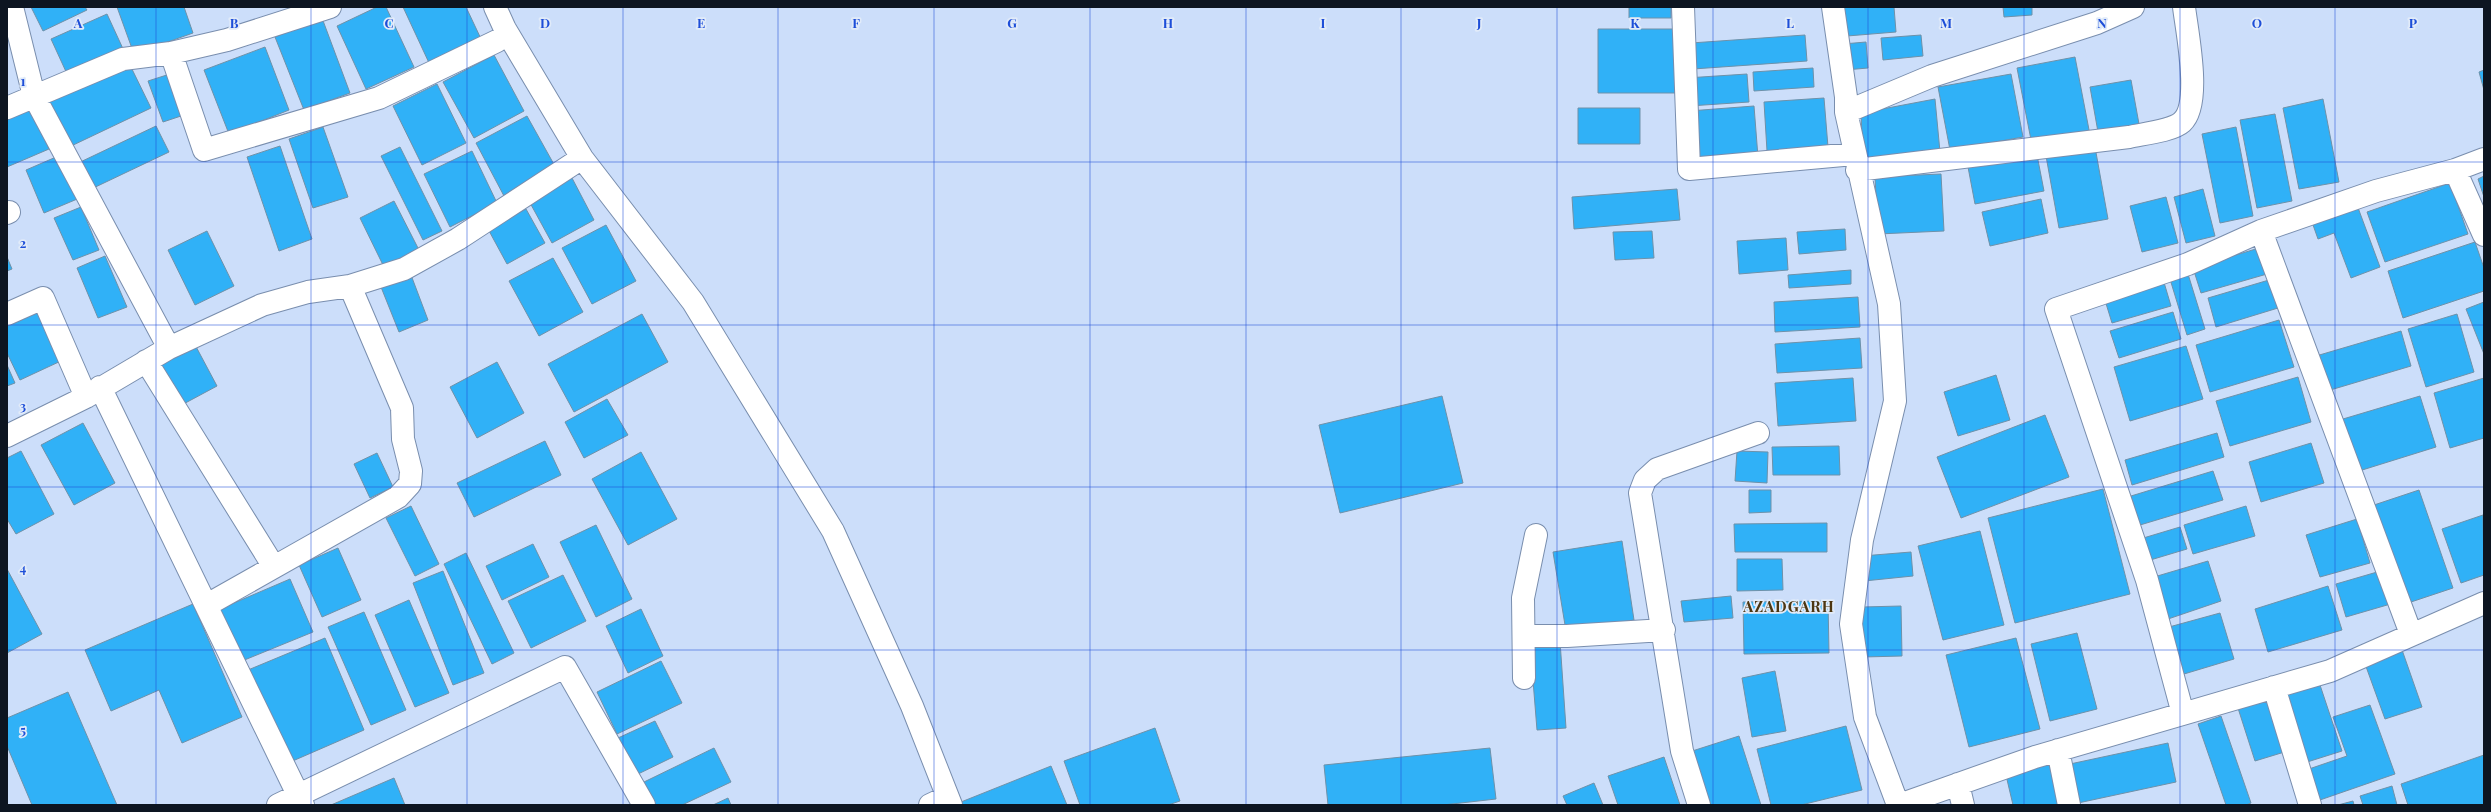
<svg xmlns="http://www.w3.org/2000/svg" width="2491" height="812" viewBox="0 0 2491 812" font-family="'Playfair Display',serif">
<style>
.building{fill:#30b1f7;stroke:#6e91a9}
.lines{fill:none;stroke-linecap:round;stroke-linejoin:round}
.minor-casing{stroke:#798eae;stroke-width:24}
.minor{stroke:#fff;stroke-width:22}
.grid{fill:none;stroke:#1d4ed8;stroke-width:1;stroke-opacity:0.55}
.labels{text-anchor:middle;stroke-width:3.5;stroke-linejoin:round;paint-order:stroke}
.district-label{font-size:15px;font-weight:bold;letter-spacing:1px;fill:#4c3611;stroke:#e1ebf9}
.grid-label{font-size:13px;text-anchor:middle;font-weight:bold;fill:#1d4ed8;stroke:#e1ebf9;stroke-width:3.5;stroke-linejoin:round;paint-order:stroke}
</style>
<rect width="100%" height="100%" fill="#ccdefa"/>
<!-- building -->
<path class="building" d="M31,7h54l2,3 -44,21z
M117,7h67l9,26 -59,21z
M377,7h9l28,60 -48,22 -29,-63z
M403,7h63l16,34 -52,24z
M1629,7h42v11h-42z
M1844,7h50l2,25 -49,4z
M2003,7h29v8l-28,2z
M107,14l17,37 -56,25 -17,-37z
M322,18l28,75 -46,17 -29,-73z
M1598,29h77v64h-77z
M1805,35l2,26 -114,8 -2,-26z
M1921,35l2,21 -40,4 -2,-22z
M1866,42l2,26 -23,2 -2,-26z
M265,47l24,63 -60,24 -25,-64z
M494,55l30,56 -50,27 -31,-56z
M2075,57l15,78 -58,10 -15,-77z
M128,61l23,47 -82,39 -23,-46z
M1813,68l1,19 -60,4 -1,-19z
M2484,70v20l-5,-18z
M173,73l14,41 -24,8 -15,-41z
M1747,74l2,28 -60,4 -3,-28z
M2011,74l12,63 -73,13 -12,-63z
M2131,80l8,44 -41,8 -8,-45z
M437,84l29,59 -44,22 -29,-59z
M1824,98l4,49 -61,4 -3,-49z
M1935,99l5,53 -77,7 -2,-46z
M2323,99l16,83 -40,7 -16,-81z
M29,102l20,47 -42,18v-55z
M1754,106l4,51 -65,5 -4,-51z
M1578,108h62v36h-62z
M2275,114l17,87 -35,7 -17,-88z
M527,116l29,52 -52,28 -28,-53z
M156,126l13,26 -82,39 -13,-26z
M323,127l25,70 -35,11 -24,-69z
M2236,127l17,89 -33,7 -18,-89z
M280,146l32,93 -33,12 -32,-94z
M400,147l42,84 -19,9 -42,-84z
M2095,147l13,72 -49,9 -13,-72z
M472,151l25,52 -47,24 -26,-53z
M63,154l19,43 -38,16 -18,-43z
M2037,155l7,36 -69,13 -7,-37z
M1941,174l3,57 -66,3 -3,-57z
M2484,176v21l-6,-18z
M572,178l22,42 -42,23 -23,-42z
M2450,183l18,51 -83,28 -18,-50z
M1677,189l3,31 -106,9 -2,-32z
M2203,189l12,47 -29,7 -12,-46z
M2166,197l12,46 -36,9 -12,-46z
M2041,199l7,34 -58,13 -8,-34z
M394,201l25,49 -35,17 -24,-49z
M2357,205l23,62 -29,11 -17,-45 -16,6 -6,-17z
M81,207l18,43 -26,10 -19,-42z
M526,209l19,34 -38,21 -19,-35z
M606,225l30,56 -44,23 -30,-56z
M1845,229l1,21 -47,4 -2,-22z
M207,231l27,55 -39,19 -27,-55z
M1652,231l2,27 -39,2 -2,-28z
M1786,238l2,32 -49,4 -2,-33z
M2475,242l9,26v23l-81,27 -15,-47z
M2259,248l8,26 -66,19 -8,-25z
M105,256l22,51 -29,11 -21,-50z
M7,257l5,12 -5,2z
M553,258l30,54 -44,24 -30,-55z
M1851,270v14l-62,4 -1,-13z
M2188,274l17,55 -18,6 -17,-56z
M411,275l17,45 -29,12 -18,-45z
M2163,279l8,27 -59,17 -8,-26z
M2269,280l9,28 -62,19 -8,-29z
M1858,297l2,30 -85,5 -1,-30z
M2484,302v52l-18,-45z
M39,309l24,51 -43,20 -13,-27v-29z
M2173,312l8,27 -62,19 -9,-27z
M642,314l26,48 -94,50 -26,-48z
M2457,314l17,58 -48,15 -18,-58z
M2279,320l15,47 -84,25 -14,-47z
M2401,331l10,35 -84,25 -11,-35z
M1860,338l2,30 -85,5 -2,-29z
M193,341l24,45 -41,22 -24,-45z
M2186,346l17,53 -73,22 -16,-54z
M497,362l27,51 -47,25 -27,-51z
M7,365l8,18 -8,3z
M1996,375l14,45 -52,16 -14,-44z
M2298,377l13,45 -81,24 -14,-45z
M1853,378l3,43 -78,5 -3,-43z
M2484,378v60l-34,10 -16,-55z
M1442,396l21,87 -123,30 -21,-88z
M2420,396l16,51 -77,24 -16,-52z
M607,399l21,36 -44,23 -19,-36z
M2045,415l24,62 -108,41 -24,-61z
M83,423l32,60 -41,22 -33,-60z
M2217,433l7,24 -92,28 -7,-25z
M545,441l16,34 -87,42 -17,-34z
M2311,443l13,40 -63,19 -12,-40z
M1839,446l1,29h-67l-1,-28z
M21,451l33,63 -38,20 -9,-15v-61z
M1737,451l31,1 -1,31 -32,-2z
M641,452l36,67 -49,26 -36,-66z
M377,453l16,34 -23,11 -16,-34z
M2213,471l10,29 -83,25 -9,-29z
M2103,489l27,105 -115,29 -27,-105z
M1749,490h22v22l-22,1z
M2419,490l34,98 -45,15 -34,-98z
M411,506l28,58 -24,12 -29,-58z
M2246,506l9,30 -62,18 -9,-29z
M2483,515l1,60 -23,8 -19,-54z
M2357,519l13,44 -50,14 -14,-42z
M1827,523v29h-92l-1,-28z
M596,525l36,74 -36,18 -36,-75z
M2180,527l7,22 -40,12 -7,-22z
M1980,531l24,94 -61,15 -25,-94z
M1622,541l12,79 -68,11 -13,-79z
M533,544l16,33 -47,23 -16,-34z
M338,548l23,52 -39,17 -23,-52z
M1911,552l2,24 -49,5 -2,-25z
M466,553l48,100 -22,11 -48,-100z
M1737,559h45l1,31 -46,1z
M2208,561l13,40 -53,18 -14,-42z
M7,569l35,65 -35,19z
M2384,570l10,33 -48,14 -10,-33z
M443,571l41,102 -31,12 -40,-102z
M563,575l23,46 -55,27 -23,-47z
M290,579l23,53 -71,29 -22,-52z
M2328,586l14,44 -74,22 -13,-43z
M1731,596l2,22 -49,4 -3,-21z
M409,600l40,93 -34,14 -40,-92z
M1828,601l1,52 -85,1 -1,-52z
M193,604l49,113 -60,26 -23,-53 -48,21 -26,-61z
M1901,606l1,50 -39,1 -1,-50z
M641,609l22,47 -35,17 -22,-47z
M364,612l42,98 -35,15 -43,-98z
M2220,613l14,46 -50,15 -15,-47z
M2077,633l20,76 -47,12 -19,-77z
M325,638l39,92 -76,33 -40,-93z
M2016,638l24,91 -71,18 -23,-92z
M1560,641l6,87 -29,2 -7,-87z
M2401,647l21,60 -37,12 -21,-58z
M661,661l21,42 -65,31 -20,-42z
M1775,671l11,60 -34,6 -10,-59z
M2318,679l24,72 -38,12 -23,-72z
M68,692l49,113h-85l-25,-59v-28z
M2273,694l18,56 -36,11 -18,-56z
M2370,705l25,69 -78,27 -11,-31 41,-14 -14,-39z
M2221,716l30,87 -5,2h-20l-28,-81z
M655,721l18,36 -37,18 -18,-37z
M1846,726l16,64 -61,15h-30l-14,-56z
M1155,728l25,73 -12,4h-88l-16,-44z
M1739,736l22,69h-59l-16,-52z
M2168,743l8,39 -98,21 -8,-39z
M714,748l17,34 -49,23h-27l-11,-23z
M1490,748l6,51 -53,6h-115l-4,-40z
M2484,755v50h-76l-7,-21z
M1664,757l16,48h-62l-10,-29z
M2053,761l10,44h-50l-8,-34z
M1051,766l16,39h-105l-1,-3z
M394,778l11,27h-74z
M1594,783l9,22h-36l-4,-9z
M2392,786l5,19h-34l-3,-9z
M728,798l3,7h-18z
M2353,801l1,4h-16z"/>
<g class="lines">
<!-- minor casing -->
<g class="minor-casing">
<path id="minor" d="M12,7l22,89 135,252
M495,7l10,22 77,129 111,144 140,229 79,175 39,99
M1683,7l6,162 165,-15
M1833,7l13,90v15l43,192 6,97 -33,139 -11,84 14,93 33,88
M171,53l33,97 175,-52 118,-57
M7,108l116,-49 48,-6 56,-13 103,-33
M1846,112l86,-36 165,-53 36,-16
M1857,170l272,-33c13,-3 43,-6 53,-15 20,-18 5,-90 2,-115
M2455,170l29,65
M7,213l2,-1
M2261,231l150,403
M7,314l36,-16 43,99
M146,361l128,206
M100,387l203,418
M7,436l79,-39 83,-49 93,-43 46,-13 42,-6 54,-17 54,-30 124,-81
M207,605l191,-108 12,-13 1,-13 -8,-32 -1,-31 -52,-122
M1524,636h43l97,-6
M1524,678l-1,-80 13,-63
M2274,687l36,118
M2183,714l-36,-134 -91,-271 132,-45 73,-33 115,-40 79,-21 29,-11
M2058,750l11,55
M1958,784l5,21
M278,805l287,-138 79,138
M930,805l17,-8
M1699,805l-17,-54 -42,-258 5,-13 12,-11 101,-36
M1899,805l136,-48 295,-86 154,-68"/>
</g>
<!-- minor -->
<use href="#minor" class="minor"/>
</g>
<!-- grid -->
<path class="grid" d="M156,7v798M311,7v798M467,7v798M623,7v798M778,7v798M934,7v798M1090,7v798M1246,7v798M1401,7v798M1557,7v798M1713,7v798M1868,7v798M2024,7v798M2180,7v798M2335,7v798M7,162h2477M7,325h2477M7,487h2477M7,650h2477"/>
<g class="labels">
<!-- district labels -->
<g class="district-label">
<text x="1789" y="612">AZADGARH</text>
</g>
</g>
<g class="grid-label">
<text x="78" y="28">A</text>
<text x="234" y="28">B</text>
<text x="389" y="28">C</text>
<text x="545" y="28">D</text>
<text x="701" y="28">E</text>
<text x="856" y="28">F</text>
<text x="1012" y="28">G</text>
<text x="1168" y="28">H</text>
<text x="1323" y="28">I</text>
<text x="1479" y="28">J</text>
<text x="1635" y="28">K</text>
<text x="1790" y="28">L</text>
<text x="1946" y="28">M</text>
<text x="2102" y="28">N</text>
<text x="2257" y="28">O</text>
<text x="2413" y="28">P</text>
<text x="23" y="86">1</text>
<text x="23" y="248">2</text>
<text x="23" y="411">3</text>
<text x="23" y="573">4</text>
<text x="23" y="735">5</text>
</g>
<!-- border -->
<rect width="2491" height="812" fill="none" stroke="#0d1521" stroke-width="16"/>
</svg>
